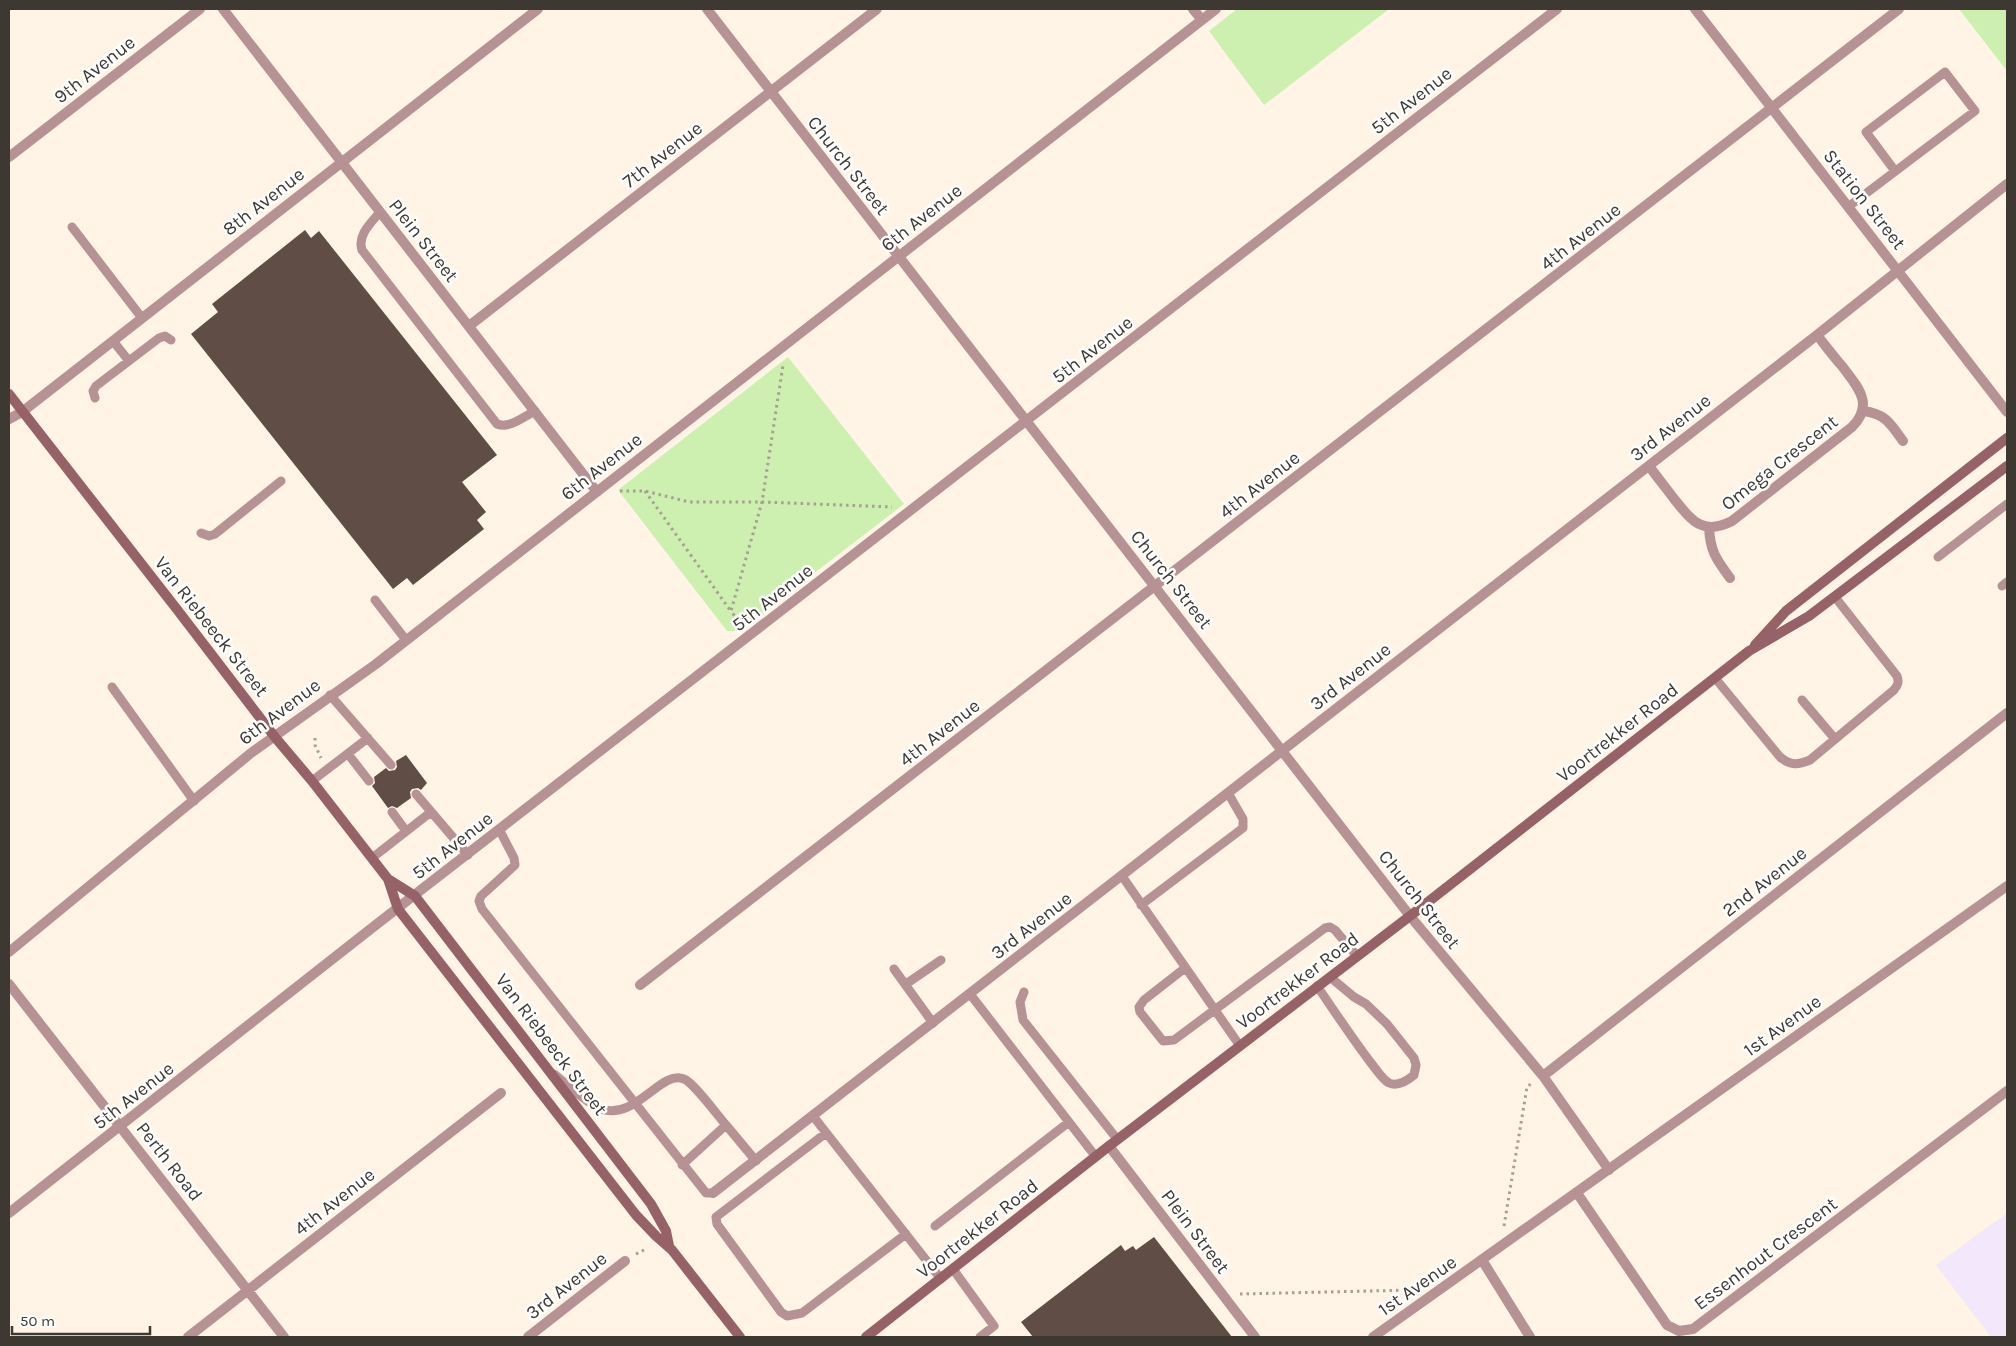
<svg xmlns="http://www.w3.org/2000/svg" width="2016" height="1346" viewBox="0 0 2016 1346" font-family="Karla,sans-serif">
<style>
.education{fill:#f2e7fb}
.green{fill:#cdefaf}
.building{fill:#604d46}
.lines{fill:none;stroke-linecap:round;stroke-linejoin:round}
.path{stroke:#a79e94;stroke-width:3;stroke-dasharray:2.5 4;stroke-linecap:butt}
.service{stroke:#b79295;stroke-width:9}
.minor{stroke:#b79295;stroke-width:10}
.secondary{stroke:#966267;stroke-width:10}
.labels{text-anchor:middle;stroke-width:5;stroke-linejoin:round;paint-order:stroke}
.street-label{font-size:19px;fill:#3d3831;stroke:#fff}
</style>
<rect width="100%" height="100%" fill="#fff4e6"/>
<!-- education -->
<path class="education" d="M2007,1213v124h-16l-55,-72z"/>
<!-- green -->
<path class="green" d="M1237,9h152l-125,96 -55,-74z
M1959,9h48v62z
M788,357l116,147 -165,127h-12l-109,-141z"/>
<!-- building -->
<path class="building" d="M305,230l6,8 8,-7 178,224 -35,27 24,30 -9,8 7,9 -71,56 -6,-7 -14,11 -202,-255 27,-22 -6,-8z
M406,755l21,28 -6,7 -3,-2 -6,1 -2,3 1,6 -14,10 -5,-2 -4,2 -16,-22 3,-3 -1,-6 12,-9 3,3 6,-1 2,-3 -1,-6z
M1154,1237l78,100h-199l-12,-15 100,-77 4,6 8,-5 3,4z"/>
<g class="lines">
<!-- path -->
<path class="path" d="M620,491h25l44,11h73l130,5
M645,491l85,119
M742,626l-11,-15 31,-109 21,-137
M315,738v7l6,13
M1504,1226l23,-139 6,-5
M636,1254l8,-4
M1240,1294l174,-4"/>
<!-- service -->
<path class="service" d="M1848,207l127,-96 -30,-39 -79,60 29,39
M380,212c-9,11 -23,23 -18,38l135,174c12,5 26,-7 38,-13
M72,227l70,91
M113,341l16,20
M95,398l-2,-7 3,-5 63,-48 6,-2 6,4
M201,533l8,3 6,-2 66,-53
M1938,557l69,-53
M2002,586l5,-4
M375,600l31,40
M1715,678l65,79c11,9 18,8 30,3l84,-70c4,-5 5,-8 3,-14l-62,-79
M112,687l82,114
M330,695l61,70
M1802,700l33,39
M348,754l21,27
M312,781l56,-43
M416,794l52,61
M392,812l14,19
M500,831l14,27 1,7 -34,31 -2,5 3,8 224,284h7
M372,858l59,-46
M1122,876l118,170
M1141,905l102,-77v-9l-15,-26
M1185,968l-41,32 -5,7 1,5 23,29 11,-1 151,-112 5,-1 5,3 22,26
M894,969l39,54
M906,984l35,-24
M1317,986c18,26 35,52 54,77 5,6 11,16 18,20 9,4 19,-3 25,-8l2,-10 -2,-7 -27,-34 -21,-20 -12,-7 -24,-20
M1024,992l-4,10 3,18 94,119
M970,994l126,163
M554,1074c13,10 32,29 47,35 35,12 60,-40 83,-30 10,4 34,37 42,46l-44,40
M813,1116l128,163
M726,1125l30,36
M826,1133l-110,84 1,7 64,88 6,4 15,-3 104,-79
M935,1226l134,-104
M953,1269l41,57 -14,11"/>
<!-- minor -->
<path class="minor" d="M223,9l374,483
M707,9l703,907 133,160 66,94
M1193,9l9,11
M1695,9l312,403
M9,157l191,-148
M469,326l408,-317
M1863,411c23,3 27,12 40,30
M9,419l13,-7 516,-403
M1649,466c8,11 17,22 26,34 17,21 28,36 57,21l120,-94c23,-23 5,-41 -10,-61 -9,-10 -17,-21 -25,-31
M1709,527c1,24 7,32 21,51
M9,952l242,-199 125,-89 840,-655
M9,984l275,353
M640,985l1259,-976
M1543,1076l464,-363
M1109,1146l146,191
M713,1193l1104,-858 190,-151
M1577,1193l90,132 12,6 14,-2 314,-238
M9,1213l368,-289 1180,-915
M1482,1260l48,77
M188,1337l313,-244
M528,1337l97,-76
M1373,1337l634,-451"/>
<!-- secondary -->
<path class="secondary" d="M9,394l170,218 95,124 38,45 76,98 10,30 238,306 20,21 16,14 68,87
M1755,645l31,-34 221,-173
M388,879l27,17 236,308 15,27 3,15
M866,1337l243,-191 301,-230 339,-265 60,-35 198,-150"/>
</g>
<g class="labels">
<!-- street labels -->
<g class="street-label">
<text transform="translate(94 69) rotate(-38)" y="7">9th Avenue</text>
<text transform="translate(1411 100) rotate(-38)" y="7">5th Avenue</text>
<text transform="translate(662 154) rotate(-38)" y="7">7th Avenue</text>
<text transform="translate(849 165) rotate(52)" y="7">Church Street</text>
<text transform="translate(1865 199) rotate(52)" y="7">Station Street</text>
<text transform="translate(263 201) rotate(-38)" y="7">8th Avenue</text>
<text transform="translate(921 217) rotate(-38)" y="7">6th Avenue</text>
<text transform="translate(1580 236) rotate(-38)" y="7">4th Avenue</text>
<text transform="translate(424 240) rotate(52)" y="7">Plein Street</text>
<text transform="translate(1092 349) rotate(-38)" y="7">5th Avenue</text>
<text transform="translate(1670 427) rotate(-38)" y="7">3rd Avenue</text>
<text transform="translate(1779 462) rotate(-38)" y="7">Omega Crescent</text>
<text transform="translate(601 466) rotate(-38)" y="7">6th Avenue</text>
<text transform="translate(1259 484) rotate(-38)" y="7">4th Avenue</text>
<text transform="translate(1172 579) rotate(52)" y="7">Church Street</text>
<text transform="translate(772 597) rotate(-38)" y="7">5th Avenue</text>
<text transform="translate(212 626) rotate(52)" y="7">Van Riebeeck Street</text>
<text transform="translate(1350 676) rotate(-38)" y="7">3rd Avenue</text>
<text transform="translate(279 711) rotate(-37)" y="7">6th Avenue</text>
<text transform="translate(939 732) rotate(-38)" y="7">4th Avenue</text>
<text transform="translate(1617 732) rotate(-38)" y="7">Voortrekker Road</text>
<text transform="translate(452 845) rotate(-38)" y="7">5th Avenue</text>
<text transform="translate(1764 881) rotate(-38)" y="7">2nd Avenue</text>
<text transform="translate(1420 899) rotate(52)" y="7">Church Street</text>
<text transform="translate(1031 925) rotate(-38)" y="7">3rd Avenue</text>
<text transform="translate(1297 980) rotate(-37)" y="7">Voortrekker Road</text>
<text transform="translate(1782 1025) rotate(-36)" y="7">1st Avenue</text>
<text transform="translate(552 1044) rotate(53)" y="7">Van Riebeeck Street</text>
<text transform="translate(133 1095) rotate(-38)" y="7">5th Avenue</text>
<text transform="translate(170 1161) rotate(52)" y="7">Perth Road</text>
<text transform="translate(334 1201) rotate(-38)" y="7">4th Avenue</text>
<text transform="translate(977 1228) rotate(-38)" y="7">Voortrekker Road</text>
<text transform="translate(1196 1231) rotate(53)" y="7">Plein Street</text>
<text transform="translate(1765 1253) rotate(-37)" y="7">Essenhout Crescent</text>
<text transform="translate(566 1285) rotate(-38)" y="7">3rd Avenue</text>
<text transform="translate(1417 1285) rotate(-35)" y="7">1st Avenue</text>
</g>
</g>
<!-- border -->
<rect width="2016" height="1346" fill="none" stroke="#3d3831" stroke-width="20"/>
<!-- scale -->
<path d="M12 1326v8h138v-8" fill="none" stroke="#3d3831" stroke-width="2.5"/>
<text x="20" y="1326" font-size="15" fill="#3d3831" stroke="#ffffff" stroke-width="4" paint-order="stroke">50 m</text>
</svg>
